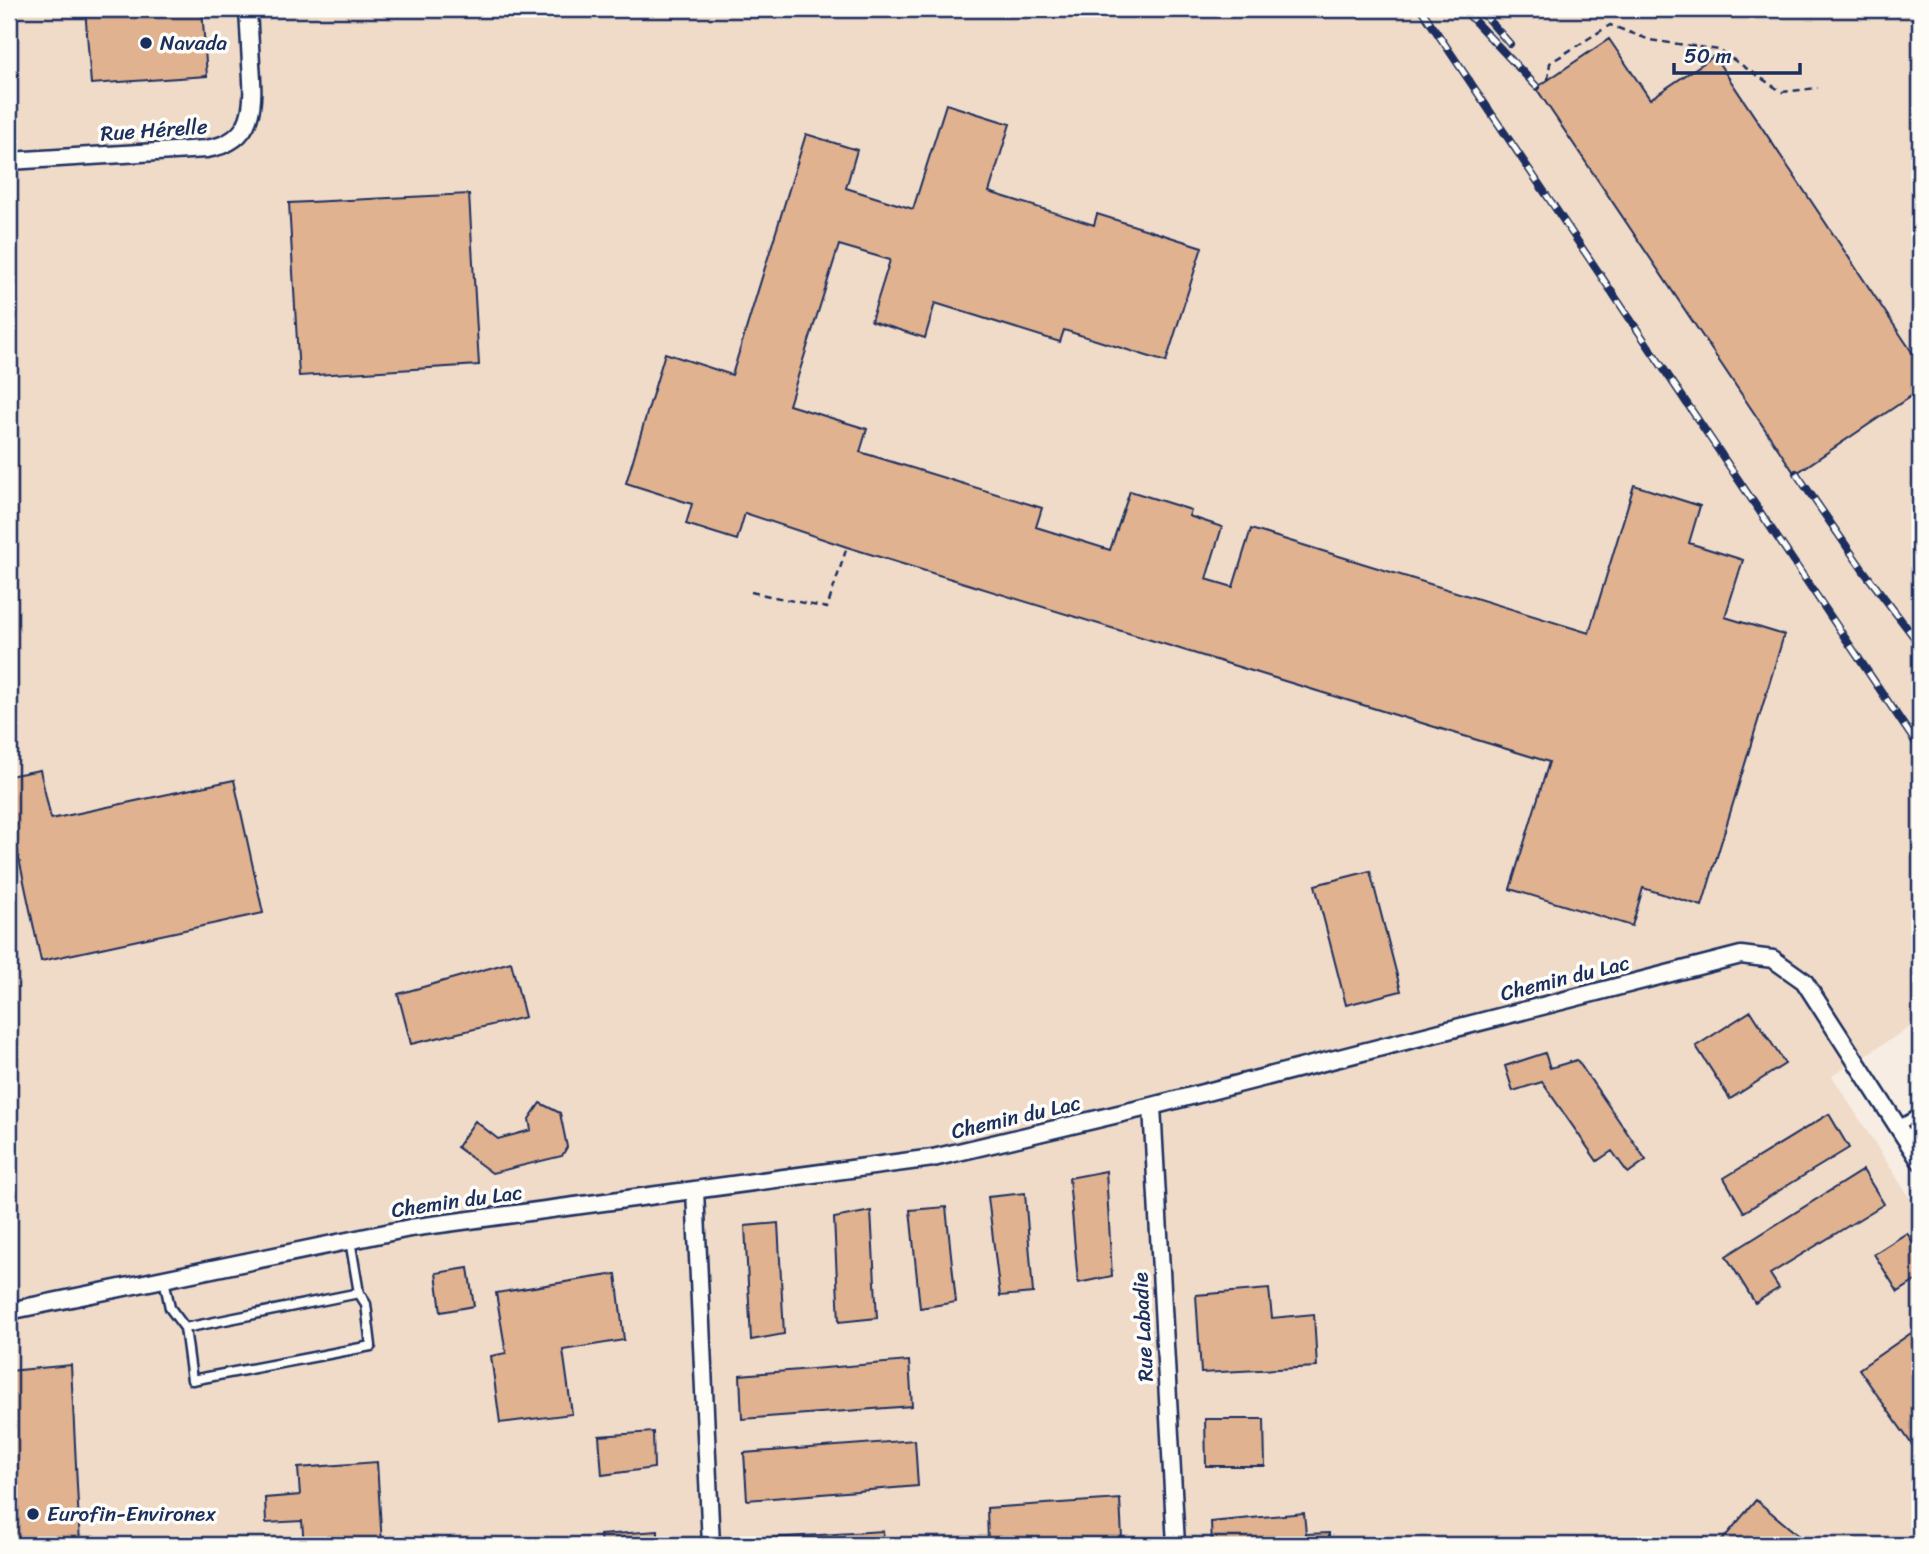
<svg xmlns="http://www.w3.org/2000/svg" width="1929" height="1554" viewBox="0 0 1929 1554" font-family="Sriracha,sans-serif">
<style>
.built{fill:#f0dbc9}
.building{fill:#e0b290;stroke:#1b2f5e;stroke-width:2}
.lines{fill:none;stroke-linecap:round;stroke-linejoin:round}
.service-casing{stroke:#1b2f5e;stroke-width:13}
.minor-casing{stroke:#1b2f5e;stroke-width:21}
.path{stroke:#1b2f5e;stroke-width:2.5;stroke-dasharray:7 5;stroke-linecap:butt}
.service{stroke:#fdfcf7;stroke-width:8}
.minor{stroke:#fdfcf7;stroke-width:16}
.rail-casing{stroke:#1b2f5e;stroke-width:8}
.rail{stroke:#fdfcf7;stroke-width:5;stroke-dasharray:16;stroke-linecap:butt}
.poi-dot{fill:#1b2f5e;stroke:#fdfcf7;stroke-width:2.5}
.labels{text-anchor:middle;stroke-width:7;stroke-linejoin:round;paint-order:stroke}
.poi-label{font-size:21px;fill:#1b2f5e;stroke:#fdfcf7;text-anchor:start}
.street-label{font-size:21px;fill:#1b2f5e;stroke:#fdfcf7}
</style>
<rect width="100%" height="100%" fill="#f7ede2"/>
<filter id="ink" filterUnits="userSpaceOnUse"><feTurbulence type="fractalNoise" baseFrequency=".0143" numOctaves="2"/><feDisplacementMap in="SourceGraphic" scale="14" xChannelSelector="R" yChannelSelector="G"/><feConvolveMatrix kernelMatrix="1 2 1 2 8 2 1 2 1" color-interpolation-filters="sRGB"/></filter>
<g filter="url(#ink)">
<!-- built -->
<path class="built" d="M9,9h1911v1012l-88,55 88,138v331h-1911z"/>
<!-- building -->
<path class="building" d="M85,9h117l5,67 -116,8z
M1609,39l41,60 64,-43 206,308v26l-125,84 -259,-386z
M946,104l64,20 -21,68 105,33 3,-11 105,33 -36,115 -102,-32 -4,12 -125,-39 -10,35 -54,-17 19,-61 -51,-15 -50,160 78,24 -7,23 182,56 -6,19 74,23 20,-59 61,19 -2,6 33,11 -16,52 27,8 18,-58 338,104 45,-148 66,21 -11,37 54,17 -18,57 59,18 -82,271 -59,-18 -11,38 -122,-37 39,-127 -702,-215 -102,-34 -8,27 -51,-16 6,-20 -66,-21 39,-130 67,22 74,-241 51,16 -11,38 67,21z
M469,194l10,171 -180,11 -10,-173z
M40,770l11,49 183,-39 29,133 -222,48 -32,-149v-36z
M1370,871l31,120 -55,14 -31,-120z
M511,962l14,55 -114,27 -13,-50z
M1751,1011l34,53 -55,35 -34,-53z
M1545,1053l5,15 27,-8 69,100 -18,13 -16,-22 -15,10 -55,-79 -29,9 -8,-25z
M540,1103l20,10 7,34 -5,9 -70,17 -35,-26 18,-26 23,18 33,-9 -2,-11z
M1829,1114l20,34 -105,64 -20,-34z
M1863,1170l21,34 -114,70 9,14 -24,15 -29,-47z
M1106,1171l6,105 -34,7 -9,-105z
M1025,1193l8,100 -33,3 -12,-99z
M946,1207l10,95 -36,6 -10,-98z
M871,1211l6,107 -38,4 -5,-104z
M778,1223l6,111 -33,6 -6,-114z
M1907,1233l13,21v24l-22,14 -24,-38z
M468,1268l6,38 -33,6 -5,-39z
M616,1274l8,66 -61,10 9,64 -72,9 -9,-67 15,-3 -10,-60z
M1269,1289l3,29 42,-4 3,53 -116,6 -5,-78z
M1920,1327v129l-61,-87z
M909,1361l3,45 -170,13 -2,-44z
M71,1365l9,180h-71v-174z
M1205,1419h59l1,47h-59z
M653,1432l1,36 -52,7 -3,-39z
M915,1440l3,46 -171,14 -3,-47z
M377,1462l5,83h-78l-2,-24 -36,2 -1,-25 35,-3 -2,-27z
M1120,1499l2,39 -134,6 -1,-36z
M1756,1500l54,45h-92z
M1304,1513l2,21 23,-1v12h-117l-1,-23z
M658,1531v14h-57l-1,-10z
M883,1531l2,14h-128v-6z"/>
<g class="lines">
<!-- service casing -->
<g class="service-casing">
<path id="service" d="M1898,1126l22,-13
M164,1279l6,29 15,20 174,-35 -9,-53
M185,1328l7,52 179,-34 -5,-42 -7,-11"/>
</g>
<!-- minor casing -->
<g class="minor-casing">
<path id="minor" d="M9,161l197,-12c50,-7 48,-45 45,-85 -1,-18 -2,-37 -3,-55
M1152,1106l24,439
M695,1190l16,355
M9,1311l401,-83 523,-70 219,-52 589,-151 32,4 31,22 116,180"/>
</g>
<!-- path -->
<path class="path" d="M1694,45l-1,7 13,9
M1548,80l2,-17 60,-38 40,15 69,10 63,42 36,-4
M751,592l76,16 20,-61"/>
<!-- service -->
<use href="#service" class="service"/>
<!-- minor -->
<use href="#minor" class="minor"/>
<!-- rail casing -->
<g class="rail-casing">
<path id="rail" d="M1421,9l499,740
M1463,9l74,78
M1479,9l31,35
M1796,473l67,97 57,75"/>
</g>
<!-- rail -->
<use href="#rail" class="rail"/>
</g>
</g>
<!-- markers -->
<g class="poi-dot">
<circle cx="146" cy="43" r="7"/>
<circle cx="33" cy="1514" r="7"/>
</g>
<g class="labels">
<!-- poi labels -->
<g class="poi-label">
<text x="160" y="50">Navada</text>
<text x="47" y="1521">Eurofin-Environex</text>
</g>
<!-- street labels -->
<g class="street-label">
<text transform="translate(154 130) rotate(-4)" y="7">Rue Hérelle</text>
<text transform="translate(1565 978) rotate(-14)" y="7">Chemin du Lac</text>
<text transform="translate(1016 1117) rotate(-13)" y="7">Chemin du Lac</text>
<text transform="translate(457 1201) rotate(-8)" y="7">Chemin du Lac</text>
<text transform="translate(1143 1327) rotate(-93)" y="7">Rue Labadie</text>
</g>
</g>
<!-- margin -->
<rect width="1929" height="1554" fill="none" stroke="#fdfcf7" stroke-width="35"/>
<rect x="18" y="18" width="1894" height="1519" fill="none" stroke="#1b2f5e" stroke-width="2.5" filter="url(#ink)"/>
<!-- scale -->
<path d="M1674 63v10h126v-10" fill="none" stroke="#1b2f5e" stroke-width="3.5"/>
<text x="1684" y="63" font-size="21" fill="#1b2f5e" stroke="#fdfcf7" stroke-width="5" paint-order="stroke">50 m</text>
</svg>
